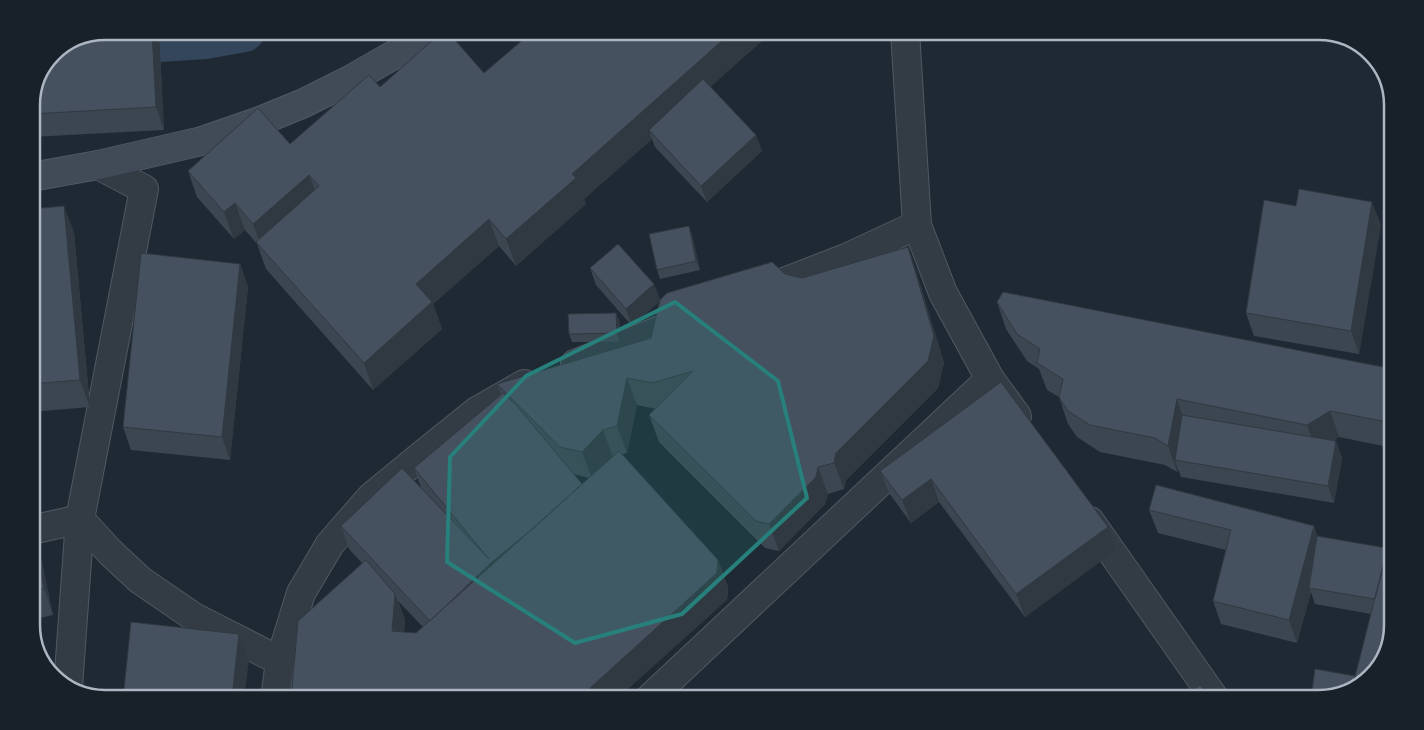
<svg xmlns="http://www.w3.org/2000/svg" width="1424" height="730" viewBox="0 0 1424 730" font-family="Karla,sans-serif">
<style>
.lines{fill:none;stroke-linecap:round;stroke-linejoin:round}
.canal{stroke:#33465b;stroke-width:42}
.minor-casing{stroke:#505963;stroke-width:30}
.secondary-casing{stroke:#505963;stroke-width:30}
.minor{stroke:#333b45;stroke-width:28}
.secondary{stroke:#414a57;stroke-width:28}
.wall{fill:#3b4651;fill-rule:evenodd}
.shaded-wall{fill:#303942}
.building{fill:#45515e;stroke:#303942}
.marked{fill:#27807b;fill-opacity:0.2;stroke:#27807b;stroke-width:4;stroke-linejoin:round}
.rim{fill:none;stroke:#acb6c2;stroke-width:2.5}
</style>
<rect width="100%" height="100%" fill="#1f2934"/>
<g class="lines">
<!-- canal -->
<path class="canal" d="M100,45l105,-7 39,-7"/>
<!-- minor casing -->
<g class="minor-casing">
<path id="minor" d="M905,31l12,194 26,68 47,86 27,37
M761,291l85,-33 71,-33
M575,364l111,-44
M1090,521l125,178
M31,530l49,-11 30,33 30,28 54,37 86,44
M68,687l12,-168 64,-330 -46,-24
M275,699l5,-38 21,-68 29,-49 41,-47 51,-42 55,-44 47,-27
M649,699l341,-320"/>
</g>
<!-- secondary casing -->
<g class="secondary-casing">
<path id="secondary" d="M31,177l67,-12 104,-24 58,-20 44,-18 44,-22 88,-50"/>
</g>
<!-- minor -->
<use href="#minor" class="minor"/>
<!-- secondary -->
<use href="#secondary" class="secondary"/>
</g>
<!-- wall -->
<path class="wall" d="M105,31h54l5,99 -133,7v-37z
M527,31h246l-63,56 46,48 6,16 -55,51 -52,-55 -3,-8 -68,60 2,5 -70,62 -17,-20 -66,58 9,25 -69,61 -107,-121 -9,-25 -12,-14 -11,9 -37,-42 -9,-26 102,-27 90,-57 104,-14 44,-38z
M31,209l43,23 16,175 -59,5z
M1381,224l-22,130 -105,-18 -8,-23z
M689,226l3,9 8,35 -40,9 -3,-9z
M908,247l9,27 27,89 -6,25 -92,92 -2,9 -16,5 -3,10 -46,47 -14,-3 -106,-106 -10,-27 7,-6 -19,-4 -10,48 -5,1 96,106 10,27 -1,13 -436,99 71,-136 -13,-14 -8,-23 80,-38 -7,-20 87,-73 -4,-11 154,-46 8,-36 -27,24 -36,-41 -6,-17 64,16 6,16 125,-26 17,4zM574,474l15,4 -7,6zM398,601l25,26 -7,6 -12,-1 1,-12z
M240,264l8,23 -18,173 -99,-10 -8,-23z
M997,302l396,67v79l-54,-11 -5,4h2l6,17 -8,45 -153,-26 -3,-8 -1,3 -12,-7 -65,-13 -23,-15 -9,-13 -9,-27 -12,-7 -8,-21 -12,-8 -21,-32z
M620,322v20h-48l-3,-8z
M1001,382l107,145 8,23 -91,67 -86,-115 -28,21 -22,-30 -9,-22z
M1156,485l158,41 3,11 69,11 1,4 1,-6 5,2v77l-8,32 -25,29 -41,13h-8l4,-30 40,7 16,-62 -56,-10 -4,-12 -14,51 -76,-19 -8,-23 13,-51 -68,-17 -9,-23z
M31,525l7,19 15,71 -22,5z"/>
<!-- shaded-wall -->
<path class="shaded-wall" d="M152,31h7l5,99 -8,-23z
M733,31h40l-119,105 -5,-6 3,9 -68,60 2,5 -70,62 -10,-27 66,-65z
M756,135l6,16 -55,51 -6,-16z
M309,175l10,26 -56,50 -10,-27z
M1372,202l9,22 -22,130 -8,-23z
M235,203l10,27 -11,9 -10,-27z
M64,206l10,26 16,175 -10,-27z
M489,219l10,27 -66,58 9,25 -69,61 -9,-27 52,-79z
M689,226l3,9 8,35 -4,-9z
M908,247l9,27 27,89 -6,25 -92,92 -2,9 -10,-26 2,-10z
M240,264l8,23 -18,173 -8,-23z
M654,284l6,17 -28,25 -6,-17z
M616,313l4,9v20l-3,-9z
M627,378l10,27 -10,48 -10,-27z
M1177,399l9,27 -11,34 3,9 -1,3 -9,-26z
M1330,411l9,26 -22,15 -10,-27z
M603,430l10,27 -21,21 -10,-26z
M1336,441l6,17 -8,45 -6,-17z
M818,467l10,27 -3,10 -46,47 -10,-27z
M931,479l8,23 -28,21 -9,-23z
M584,486l-153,135 61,-59z
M31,525l7,19 15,71 -9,-27 -13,-57z
M1314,526l8,23 -13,39 2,4 -14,51 -8,-23z
M1108,527l8,23 -91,67 -9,-23z
M718,560l10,27 -1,13 -110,99h-39z
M395,594l10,26 -3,38 -10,-27z
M239,634l10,26 -5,39h-12z"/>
<!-- building -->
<path class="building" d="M105,31h47l4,76 -125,7v-14l22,-47z
M443,31h4l37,42 47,-40 -1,-2h203l-161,143 4,4 -70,61 -17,-20 -73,65 16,18 -68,61 -108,-121 63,-56 -10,-11 -56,49 -18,-21 -11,9 -36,-41 70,-63 32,36 79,-69 11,12z
M703,79l53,56 -55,51 -52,-56z
M1299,189l73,13 -21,129 -105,-18 18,-113 32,6z
M64,206l16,174 -49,4v-175z
M689,226l7,35 -39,9 -8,-36z
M618,244l36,40 -28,25 -36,-41z
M908,247l26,89 -6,25 -92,92 -2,10 -16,4 -2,10 -47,47 -13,-3 -107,-106 44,-44 -41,12 -25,-5 -10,48 -14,4 -21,22 -22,-5 -63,-63 154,-46 9,-38 7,-7 105,-31 13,12 17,4z
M141,253l99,11 -18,173 -99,-10z
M1003,292l390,77v54l-63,-12 -23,14 -130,-26 -9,47 -13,-8 -65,-13 -22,-14 -9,-14 4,-18 -26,-16 3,-14 -23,-15 -20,-32z
M616,313l1,20 -48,1 -1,-20z
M1001,382l107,145 -92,67 -85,-115 -29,21 -22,-29z
M503,393l13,12 66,79 -46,42 -44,36 -62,59 -89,-95 61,-58 87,91 -75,-91z
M1182,415l154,26 -8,45 -153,-26z
M619,451l99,109 -1,13 -139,126h-287l7,-78 68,-61 29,34 -3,37 24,2z
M1156,485l158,41 -25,94 -76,-19 18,-71 -82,-20z
M31,531l13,57 -13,3z
M1317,536l69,12 -4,24 -7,27 -66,-11z
M1388,546l5,2v77l-8,32 -25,29 -8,3z
M131,622l108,12 -7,65h-109z
M1315,669l40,7 -3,13 -33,10h-8z
M1200,685l11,14h-28z"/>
<!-- marked area -->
<path class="marked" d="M675,302l103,79 29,117 -125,116 -107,29 -128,-81 3,-105 76,-81z"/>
<!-- crop -->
<path d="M0 0H1424V730H0ZM105 40H1319A65 65 0 0 1 1384 105V625A65 65 0 0 1 1319 690H105A65 65 0 0 1 40 625V105A65 65 0 0 1 105 40Z" fill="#182029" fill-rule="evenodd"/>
<path class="rim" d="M105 40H1319A65 65 0 0 1 1384 105V625A65 65 0 0 1 1319 690H105A65 65 0 0 1 40 625V105A65 65 0 0 1 105 40Z"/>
</svg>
